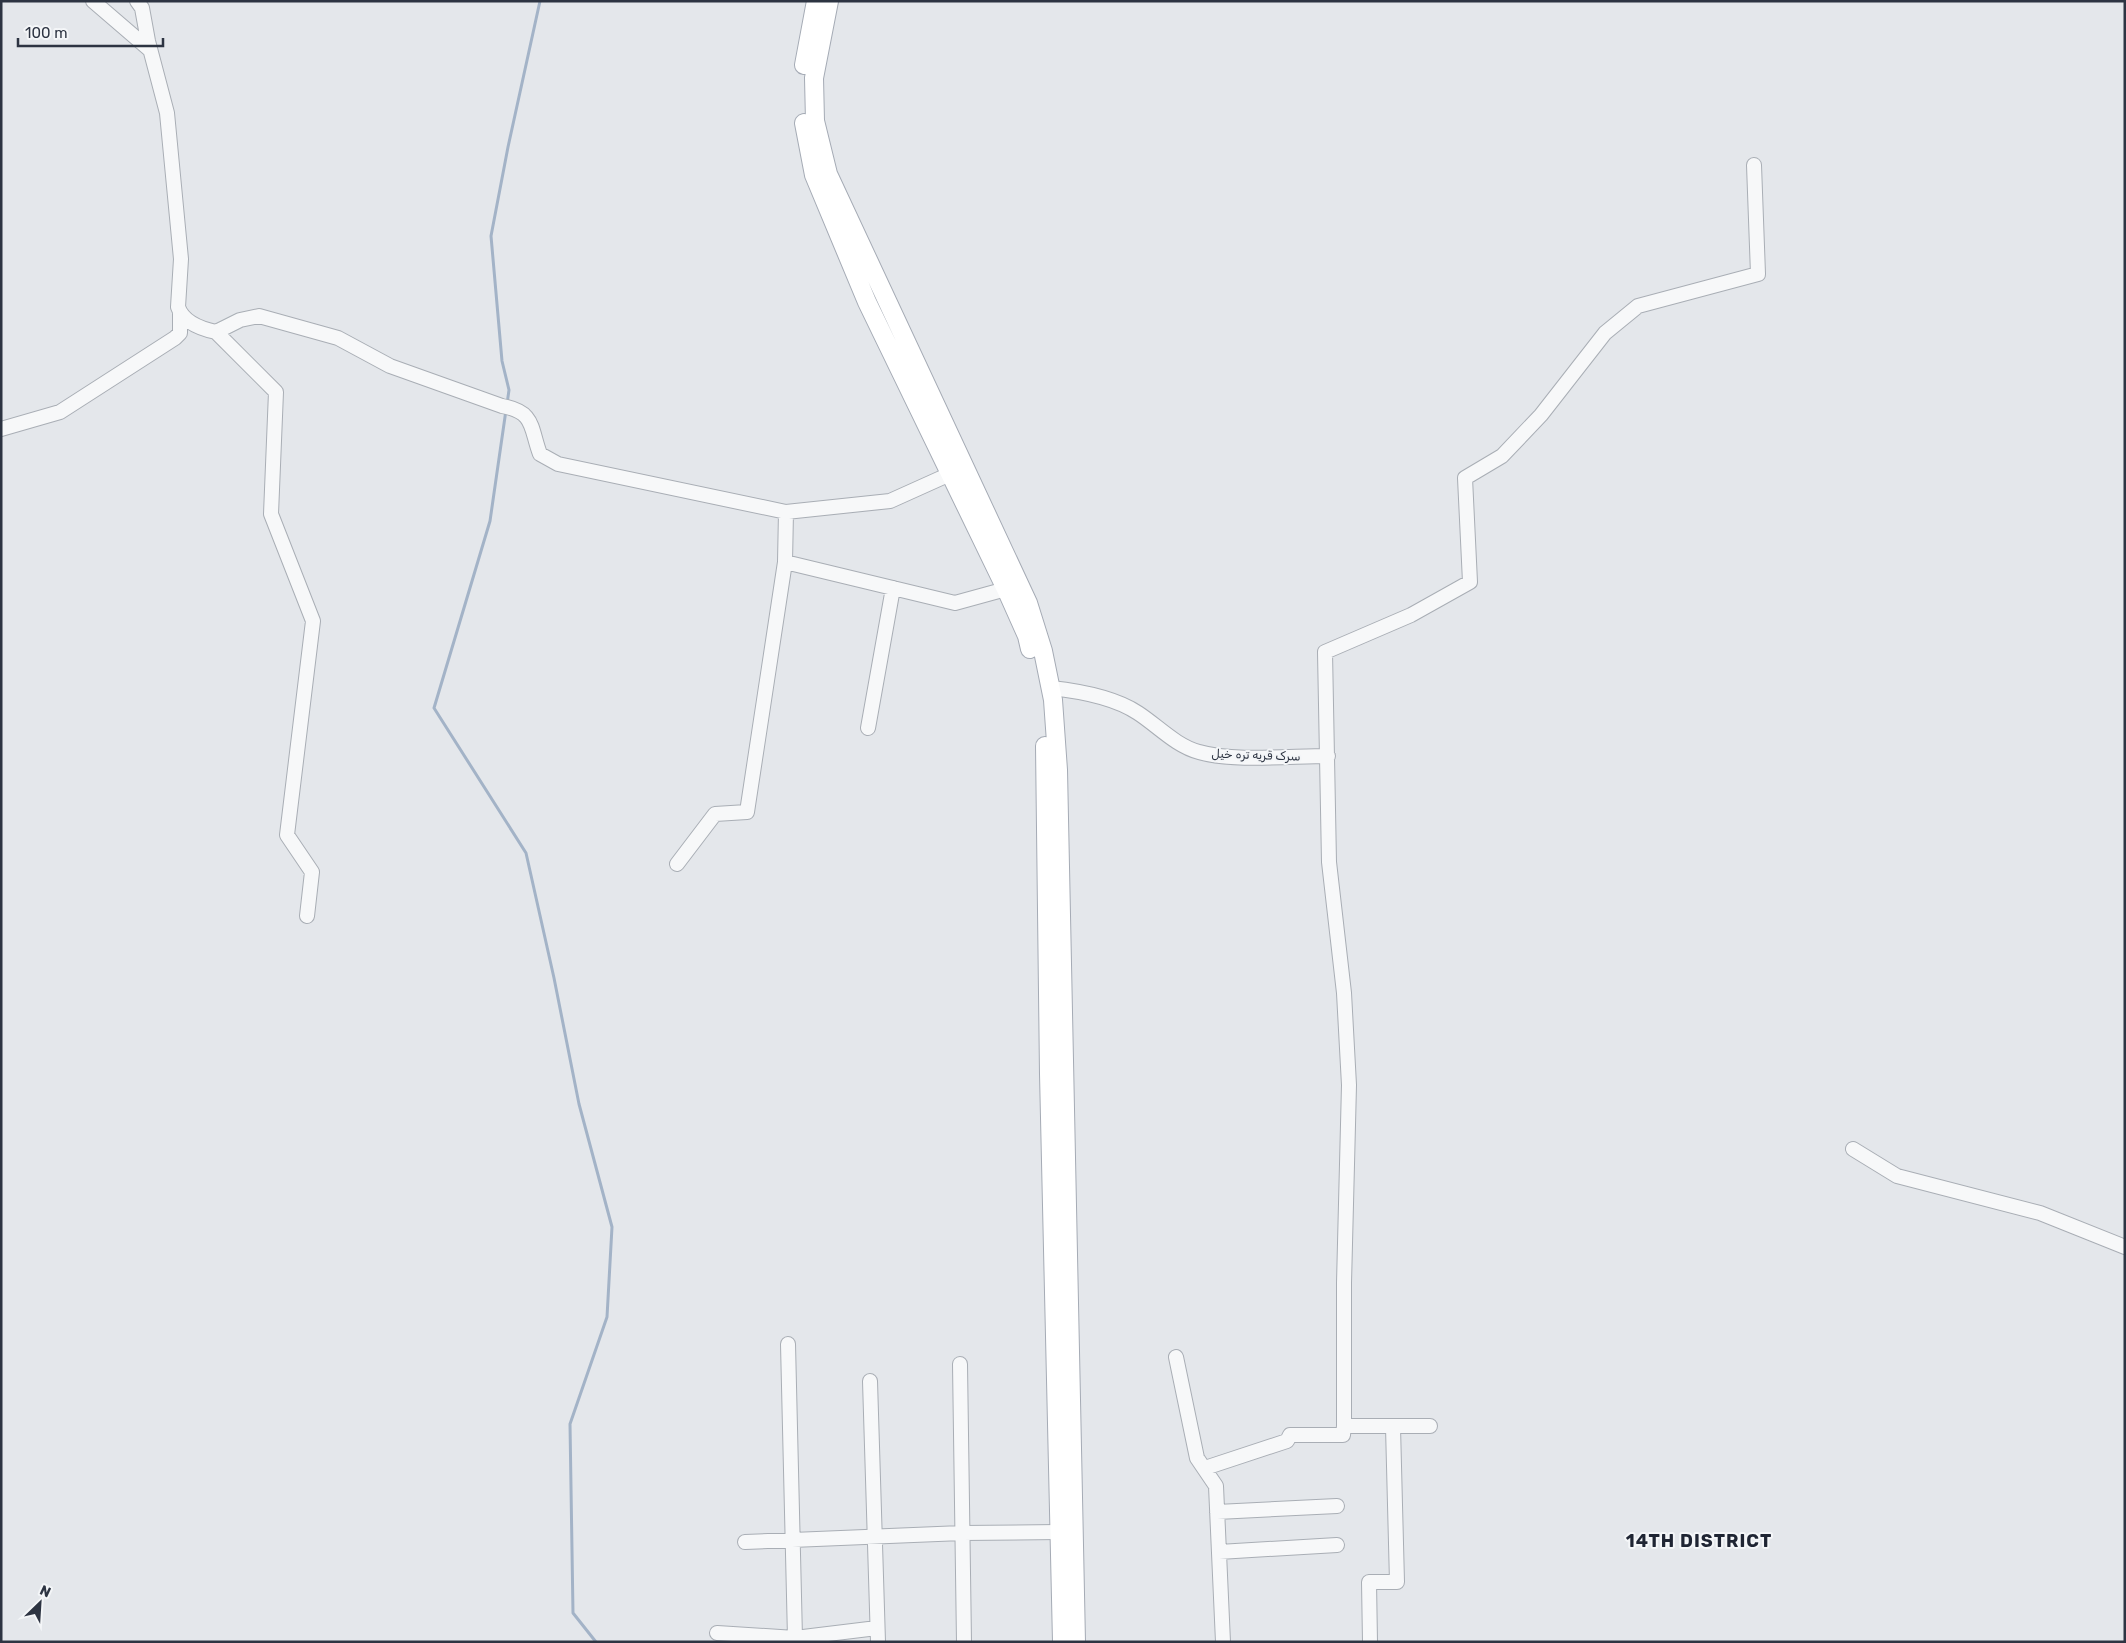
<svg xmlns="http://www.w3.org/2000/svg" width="2126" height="1643" viewBox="0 0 2126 1643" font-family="Rubik,'Noto Sans Arabic',sans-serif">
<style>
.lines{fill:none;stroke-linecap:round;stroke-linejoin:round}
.stream{stroke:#a3b3c7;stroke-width:3}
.minor-casing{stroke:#a9aeb5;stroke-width:16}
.major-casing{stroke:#a5abb5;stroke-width:20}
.minor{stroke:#f7f8f9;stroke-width:14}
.major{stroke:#fff;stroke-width:18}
.labels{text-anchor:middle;stroke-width:4;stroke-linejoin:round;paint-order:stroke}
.street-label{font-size:12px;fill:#2d3442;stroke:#f4f6f8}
.district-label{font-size:18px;font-weight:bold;letter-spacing:1px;fill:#1f2533;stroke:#f4f6f8}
</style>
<rect width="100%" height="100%" fill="#e4e7eb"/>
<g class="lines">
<!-- stream -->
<path class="stream" d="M507,404l2,-14 -7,-29 -11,-125 17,-89 32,-146
M506,410l-16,111 -56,187 92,145 28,125 25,126 33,123 -5,90 -37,107 3,189 23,29"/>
<!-- minor casing -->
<g class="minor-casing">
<path id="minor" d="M93,1l57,49
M137,1l5,7 6,33 19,72 14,146 -3,48c5,15 24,22 38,25l24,-12 19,-4 79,22 52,28 112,40c33,6 28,21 38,48l18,10 228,48 104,-11 60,-27
M216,332l60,60 -5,122 42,107 -26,214 25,37 -5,44
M1,429l59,-17 115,-74 5,-5v-21
M785,562l170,41 51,-14
M1051,688c28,3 63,9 87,25 20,13 38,33 61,39 34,10 92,4 129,4
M868,728l25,-140
M677,864l38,-50 32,-2 38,-250 1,-50
M1853,1149l44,27 143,37 85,34
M788,1344l7,294
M1176,1357l21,101 19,28 7,156
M960,1364l4,278
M870,1381l8,261
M1344,1426h86
M1205,1468l82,-27 3,-6h53l1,-9v-143l5,-198 -5,-92 -15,-131 -4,-210 86,-37 59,-33 -5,-104 37,-22 39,-41 64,-82 33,-27 120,-32 -4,-109
M1217,1512l120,-6
M745,1542l217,-9 97,-1
M1219,1552l118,-7
M717,1633l78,5 82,-10
M1370,1642l-1,-60h28l-4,-155"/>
</g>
<!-- major casing -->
<g class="major-casing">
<path id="major" d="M829,1l-15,77 1,43 13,53 200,429 15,48 10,49 5,70 18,872
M804,65l12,-64
M804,123l10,52 53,127 139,287 21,47 3,13
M1045,746l4,328 13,568"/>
</g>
<!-- minor -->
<use href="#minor" class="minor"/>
<!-- major -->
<use href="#major" class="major"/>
</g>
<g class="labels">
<!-- street labels -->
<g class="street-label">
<text transform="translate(1256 755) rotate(2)" y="4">سرک قریه تره خیل</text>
</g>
<!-- district labels -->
<g class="district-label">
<text x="1699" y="1547">14TH DISTRICT</text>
</g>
</g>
<!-- border -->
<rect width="2126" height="1643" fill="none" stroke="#2d3442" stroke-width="5"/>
<!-- north arrow -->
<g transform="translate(40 1603) rotate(25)" stroke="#f4f6f8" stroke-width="4" paint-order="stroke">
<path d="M0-4L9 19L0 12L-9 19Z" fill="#2d3442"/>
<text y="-8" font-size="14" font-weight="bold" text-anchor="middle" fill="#2d3442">N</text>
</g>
<!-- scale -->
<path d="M18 38v8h145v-8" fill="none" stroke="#2d3442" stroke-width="2.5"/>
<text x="25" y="38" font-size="15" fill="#2d3442" stroke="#f4f6f8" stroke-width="4" paint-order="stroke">100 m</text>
</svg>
